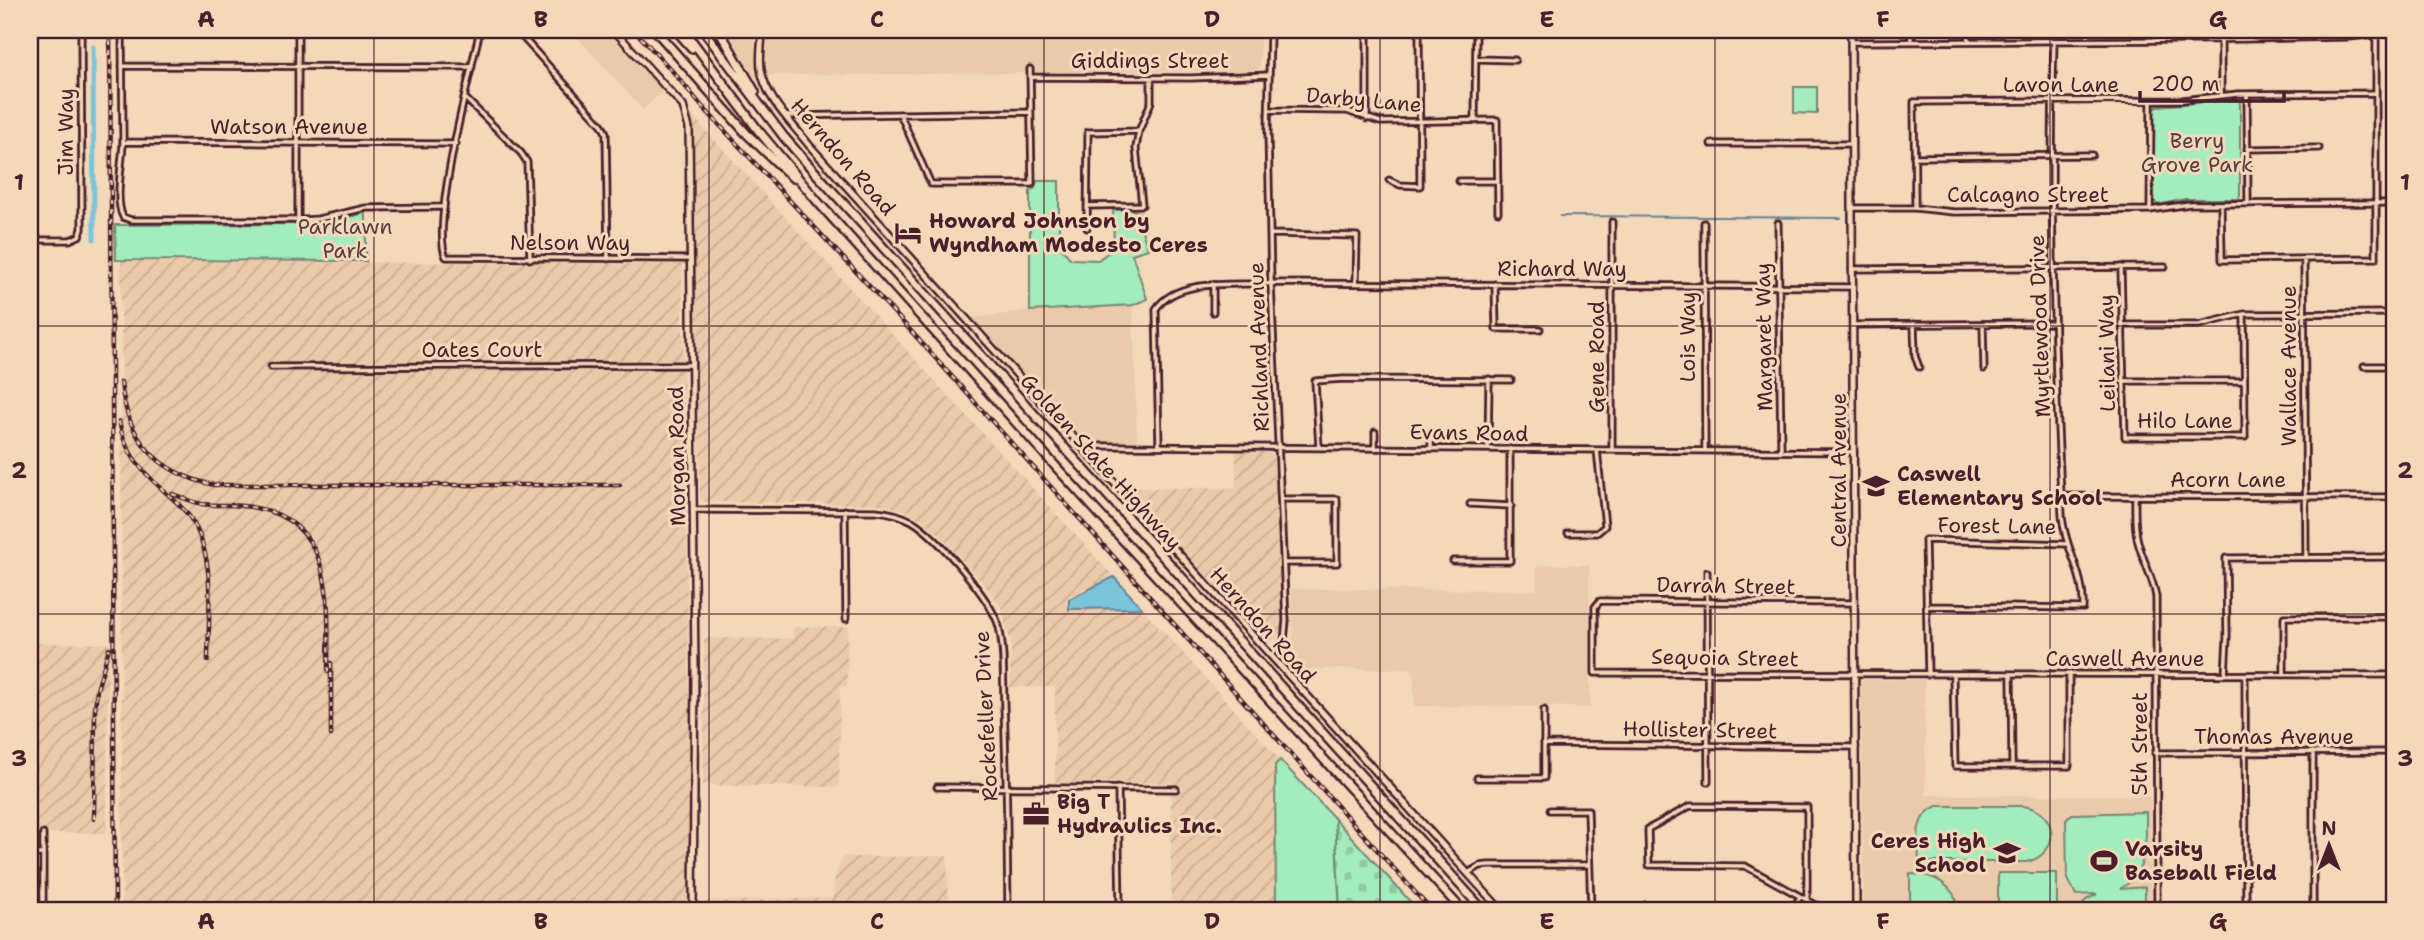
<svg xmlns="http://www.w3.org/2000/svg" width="2424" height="940" viewBox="0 0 2424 940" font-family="'Shantell Sans',sans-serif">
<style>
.built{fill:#ebcaab}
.industrial{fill:url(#industrial-furrows)}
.green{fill:#a3ecbb;stroke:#768673;stroke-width:2}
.cemetery{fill:url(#cemetery-stones);stroke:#768673;stroke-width:2}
.water{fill:#7ac5da;stroke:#678394;stroke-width:2}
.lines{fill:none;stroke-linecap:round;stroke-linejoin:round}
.stream{stroke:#678394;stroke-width:2}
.canal{stroke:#7ac5da;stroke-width:5}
.street-casing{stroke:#4a1f2b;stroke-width:9}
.secondary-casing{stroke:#4a1f2b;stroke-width:10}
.highway-casing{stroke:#4a1f2b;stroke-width:12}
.street{stroke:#f3d8ba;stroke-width:3.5}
.secondary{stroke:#f3d8ba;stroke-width:5}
.highway{stroke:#f3d8ba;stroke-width:7}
.rail-casing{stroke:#4a1f2b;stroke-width:4.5}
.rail{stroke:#f3d8ba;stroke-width:2;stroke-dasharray:5;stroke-linecap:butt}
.grid{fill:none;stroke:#4a1f2b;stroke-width:2;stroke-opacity:0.55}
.labels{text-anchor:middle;stroke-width:6;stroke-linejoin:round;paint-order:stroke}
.street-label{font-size:21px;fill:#4a1f2b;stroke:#f3d8ba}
.park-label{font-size:21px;fill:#573e41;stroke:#f3d8ba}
.poi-label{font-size:21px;font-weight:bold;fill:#4a1f2b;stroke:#f3d8ba;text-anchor:start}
.neatline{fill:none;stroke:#4a1f2b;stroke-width:2.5}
.grid-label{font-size:23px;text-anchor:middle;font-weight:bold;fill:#4a1f2b}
</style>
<defs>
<pattern id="industrial-furrows" width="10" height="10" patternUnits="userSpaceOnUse" patternTransform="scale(1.75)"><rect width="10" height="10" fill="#ebcaab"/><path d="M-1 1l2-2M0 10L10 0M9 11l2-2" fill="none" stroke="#cbad93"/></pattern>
<pattern id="cemetery-stones" width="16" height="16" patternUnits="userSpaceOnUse" patternTransform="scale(1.75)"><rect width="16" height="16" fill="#a3ecbb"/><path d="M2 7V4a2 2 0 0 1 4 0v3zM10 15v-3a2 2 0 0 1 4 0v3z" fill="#8ecaa1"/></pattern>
</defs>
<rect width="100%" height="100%" fill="#f3d8ba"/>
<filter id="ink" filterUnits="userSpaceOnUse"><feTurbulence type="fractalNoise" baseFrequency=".0143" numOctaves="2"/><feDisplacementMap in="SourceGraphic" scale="14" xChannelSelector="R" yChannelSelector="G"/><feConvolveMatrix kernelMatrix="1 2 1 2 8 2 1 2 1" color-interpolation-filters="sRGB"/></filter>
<g filter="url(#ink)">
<!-- built -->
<path class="built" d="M571,30h35l57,61 -20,19z
M726,30h29v38l3,16z
M766,30h494v36l-5,5 -488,4z
M1133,305l4,136 -55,1 -111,-124 59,-7z
M1537,565h52l1,142 -176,-1v-32l-5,-5h-120l-8,-8 12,-23 -2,-49 246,1z
M1864,680h60l2,115 224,1 1,114h-287l-3,-227z"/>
<!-- industrial -->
<path class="industrial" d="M688,111l426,466 -45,22v10l73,-1 138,152 -5,5 1,145h-105v-127l-116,-1v-95h-45l1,-43 -10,-37 -14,-19 -48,-54 -18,-15 -15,-8 -25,-7 -175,-2 -4,-2 -2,-3 -1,-63 -3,-35 -2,-133 2,-2 -2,-11 -2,-122z
M121,261l561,3 10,638 141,-4 2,-22 8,-19 104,-1 2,54h-827z
M1236,452h34l4,4 8,171 -5,11 -9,4h-4l-140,-154h112z
M794,627h54l-1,60h-7l-1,100 -136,-2 1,-147 89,1z
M30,643l78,1 -1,189h-60l-1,12h-16z"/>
<!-- green -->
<path class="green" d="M1794,87h23v27l-23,-1z
M2237,100l3,2v94l-2,3h-53l-27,6 -4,-4v-91l3,-4z
M1037,181h22v65l12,13 27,1 16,-12 -1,-38h20l8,3 5,16 -4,2 6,18 -16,5 15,45 -14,6 -103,6v-120l5,-3z
M366,213v48l-250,-1 -1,-35 204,-1z
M1280,760l55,59 5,91h-64l-1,-145z
M1937,806h85c37,3 40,49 4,56h-107c-1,-22 -6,-46 18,-56z
M2146,812c0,29 3,61 -26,77l25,-2v23h-66l7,-10 11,-6 -21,1 -9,-18 -1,-57 6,-6z
M1998,873h59v35l2,2h-61z
M1910,874c25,0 44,11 50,36h-50z"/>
<!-- cemetery -->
<path class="cemetery" d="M1335,819l83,91h-78z"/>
<!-- water -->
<path class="water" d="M1114,577l28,31 -73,1v-10z"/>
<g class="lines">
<!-- stream -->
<path class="stream" d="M1560,216l281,2"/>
<!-- canal -->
<path class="canal" d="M114,35l2,-5
M93,47l1,192"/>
<!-- street casing -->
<g class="street-casing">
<path id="street" d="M122,30c0,37 1,74 1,111 0,20 -9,59 0,76l8,3h173l14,-1 48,-11 76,-1
M298,30v190
M480,30c-9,41 -50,196 -34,227l244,2
M516,30l86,95 4,8 2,126
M1270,30l-2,101 3,153 15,337 -2,20 -13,14
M1367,30v89
M1911,30v11
M1968,30l1,11
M2166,30v10
M2221,30v66
M1851,42l343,-2 155,-3 45,-5
M1476,59l39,1
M122,66l350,1
M1030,77l161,1 78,-3
M2247,94l1,110
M465,98l56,55 6,9 3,97
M1270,110l77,1 33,11 117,-2 1,92
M900,114l31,70h101l-2,-115
M785,116l245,-4
M1475,121l1,-91
M123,142l333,2
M1711,144h141
M2247,149l72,-1
M1914,157l178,-2
M1389,180l11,5 20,1 -1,-156
M1459,181h39
M2221,204l1,56 154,-2v-228
M1087,206l55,-1 -6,-57 3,-17 12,-29v-24
M1853,208h62l39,4 196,-2 40,-6 204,-1
M1915,208l-1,-106 268,-2 56,-6 138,-1
M2150,210l1,-109
M1612,222v228
M1704,223l1,228
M1778,223l3,228
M1087,228l1,-96 51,-1
M1271,234l86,2 -1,47
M30,240h40l9,-4 3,-7 -1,-199
M2304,259l2,299
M2121,267l4,170h120l-1,-123
M1852,269l313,-2
M1495,284l1,45h44
M1213,312v-28
M1914,324l1,32 4,11
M1983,324l1,45
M1853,325l201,-2
M2121,325h78l45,-11 150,-1
M2364,366h30
M271,367l421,-2
M2122,381h122
M1159,446l-3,-137c23,-34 87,-22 122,-26l574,4
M1319,447l-4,-66 29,-2 167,1
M1375,448v-16
M1431,448v-15
M1488,449l1,-70
M1087,450l13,-4h19l735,6
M2062,496l332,1
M2135,496c0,16 -1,31 3,46 5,19 15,35 18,55l1,313
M1281,499h56v64h-53
M1470,504l41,2
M694,510l182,1c13,1 24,4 36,10 24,14 80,79 87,106 6,25 4,54 5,80 3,68 3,135 4,203
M845,510l1,109
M1568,533h29l8,-7 -8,-76
M1453,561h57v-112
M1707,572l1,210
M1853,603l-253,-2 -5,6v66l799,2
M1927,606l156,2c2,-35 -19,-60 -21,-93 -8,-158 -13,-316 -8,-474
M1928,675l-3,-135 143,4
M1953,675l2,91h114v-91
M2011,675l1,91
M2225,675l2,-37 -1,-80 168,-1
M2245,675l1,235
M2284,675v-58h110
M1544,744l312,3
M2313,752v158
M2155,753l239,-1
M1477,778h67v-68
M937,787l239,2
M1118,788l2,122
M1550,810h38l3,100
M30,854h13
M1468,873l12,-7 8,-1h101
M1807,900v-93l-117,-1 -42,23 1,36 96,1 80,44
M1645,905l19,5
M43,910v-76
M1554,910l36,-1
M1792,910l8,-13"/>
</g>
<!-- secondary casing -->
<g class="secondary-casing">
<path id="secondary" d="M614,30l69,76 6,22 6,538 -2,244
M762,30c0,13 -3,26 -1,39 4,29 31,54 48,76l692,765
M1851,30l5,880"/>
</g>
<!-- highway casing -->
<g class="highway-casing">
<path id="highway" d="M655,30l91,103 47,45
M676,30l16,18
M684,30l74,100 60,72 240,267 404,441
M703,30l81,107 21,24 678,749
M719,30l36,62"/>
</g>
<!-- street -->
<use href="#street" class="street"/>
<!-- secondary -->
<use href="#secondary" class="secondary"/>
<!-- highway -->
<use href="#highway" class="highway"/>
<!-- rail casing -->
<g class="rail-casing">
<path id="rail" d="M110,30l5,880
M634,30l41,44 25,30 211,227 520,579
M121,382c6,58 36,91 93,103h406
M119,421c5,28 20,48 42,67 10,10 22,18 30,31 26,40 17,96 17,142
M172,494c10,3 20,8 30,10 18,2 36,0 54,4 82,15 72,102 72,164
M331,663v72
M94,819l1,-110 2,-19 12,-42"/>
</g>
<!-- rail -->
<use href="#rail" class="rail"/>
</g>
</g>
<!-- grid -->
<path class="grid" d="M374,30v880M709,30v880M1044,30v880M1380,30v880M1715,30v880M2050,30v880M30,326h2364M30,614h2364"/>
<!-- icons -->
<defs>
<g id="hotel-bare" transform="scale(2.1)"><path d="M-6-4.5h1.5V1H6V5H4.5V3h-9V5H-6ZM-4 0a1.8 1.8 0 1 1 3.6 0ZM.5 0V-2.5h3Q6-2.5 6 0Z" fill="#4a1f2b" stroke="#f3d8ba" stroke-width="2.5" paint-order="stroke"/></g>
<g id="school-bare" transform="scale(2.1)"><path d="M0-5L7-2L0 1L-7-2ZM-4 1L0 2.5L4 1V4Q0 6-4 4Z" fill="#4a1f2b" stroke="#f3d8ba" stroke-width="2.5" paint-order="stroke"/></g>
<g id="office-bare" transform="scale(2.1)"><path d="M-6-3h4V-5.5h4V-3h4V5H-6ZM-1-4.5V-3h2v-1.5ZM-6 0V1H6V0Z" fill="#4a1f2b" stroke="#f3d8ba" stroke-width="2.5" paint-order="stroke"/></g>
<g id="stadium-bare" transform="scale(2.1)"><path d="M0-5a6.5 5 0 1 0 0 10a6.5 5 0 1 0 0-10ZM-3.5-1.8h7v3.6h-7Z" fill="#4a1f2b" stroke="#f3d8ba" stroke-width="2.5" paint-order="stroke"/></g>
</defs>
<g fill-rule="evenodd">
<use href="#hotel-bare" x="908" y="233"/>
<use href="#school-bare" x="1876" y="486"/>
<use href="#office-bare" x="1036" y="814"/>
<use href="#school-bare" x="2007" y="853"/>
<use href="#stadium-bare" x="2104" y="861"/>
</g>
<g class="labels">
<!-- street labels -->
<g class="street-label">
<text x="1150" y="68">Giddings Street</text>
<text x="2061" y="92">Lavon Lane</text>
<text transform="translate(1364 100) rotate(5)" y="7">Darby Lane</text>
<text x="289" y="134">Watson Avenue</text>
<text transform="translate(66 132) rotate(-90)" y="7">Jim Way</text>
<text transform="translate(843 157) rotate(49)" y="7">Herndon Road</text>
<text x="2028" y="202">Calcagno Street</text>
<text x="570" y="250">Nelson Way</text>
<text x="1562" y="276">Richard Way</text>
<text transform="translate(2040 326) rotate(-92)" y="7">Myrtlewood Drive</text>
<text transform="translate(1688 337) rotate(-90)" y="7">Lois Way</text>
<text transform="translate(1764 337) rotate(-91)" y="7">Margaret Way</text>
<text transform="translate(1259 347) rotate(-92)" y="7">Richland Avenue</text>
<text x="482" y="357">Oates Court</text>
<text transform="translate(2107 353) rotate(-91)" y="7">Leilani Way</text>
<text transform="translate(1597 357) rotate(-90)" y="7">Gene Road</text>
<text transform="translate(2289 366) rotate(-90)" y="7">Wallace Avenue</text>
<text x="2185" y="428">Hilo Lane</text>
<text transform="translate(1469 433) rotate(1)" y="7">Evans Road</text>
<text transform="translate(677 456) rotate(-91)" y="7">Morgan Road</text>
<text transform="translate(1101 462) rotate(48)" y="7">Golden State Highway</text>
<text transform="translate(1839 470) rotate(-90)" y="7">Central Avenue</text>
<text x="2228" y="487">Acorn Lane</text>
<text transform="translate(1997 526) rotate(1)" y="7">Forest Lane</text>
<text transform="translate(1726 586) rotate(1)" y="7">Darrah Street</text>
<text transform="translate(1263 625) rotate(48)" y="7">Herndon Road</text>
<text transform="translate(1725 658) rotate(1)" y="7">Sequoia Street</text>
<text x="2125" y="666">Caswell Avenue</text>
<text transform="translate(986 716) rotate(-93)" y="7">Rockefeller Drive</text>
<text transform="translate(1700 730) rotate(1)" y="7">Hollister Street</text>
<text x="2274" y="744">Thomas Avenue</text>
<text transform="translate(2140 744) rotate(-90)" y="7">5th Street</text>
</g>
<!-- park labels -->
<g class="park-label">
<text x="2197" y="148">Berry<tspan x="2197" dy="24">Grove Park</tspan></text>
<text x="345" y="234">Parklawn<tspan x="345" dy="24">Park</tspan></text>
</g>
<!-- poi labels -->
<g class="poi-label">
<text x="929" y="228">Howard Johnson by<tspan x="929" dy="24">Wyndham Modesto Ceres</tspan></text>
<text x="1897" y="481">Caswell<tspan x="1897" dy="24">Elementary School</tspan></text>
<text x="1057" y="809">Big T<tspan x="1057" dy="24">Hydraulics Inc.</tspan></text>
<text x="1986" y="848" text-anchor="end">Ceres High<tspan x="1986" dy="24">School</tspan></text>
<text x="2125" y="856">Varsity<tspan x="2125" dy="24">Baseball Field</tspan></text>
</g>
</g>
<!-- margin -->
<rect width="2424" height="940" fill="none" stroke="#f3d8ba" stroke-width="77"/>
<!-- north arrow -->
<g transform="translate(2329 845)" stroke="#f3d8ba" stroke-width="5" paint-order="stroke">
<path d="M0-5L12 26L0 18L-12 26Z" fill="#4a1f2b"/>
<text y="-10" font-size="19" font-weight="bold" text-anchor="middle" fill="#4a1f2b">N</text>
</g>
<!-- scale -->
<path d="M2140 91v10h144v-10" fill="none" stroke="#4a1f2b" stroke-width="3.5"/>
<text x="2151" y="91" font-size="21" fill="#4a1f2b" stroke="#f3d8ba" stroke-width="5" paint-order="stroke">200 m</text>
<rect x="38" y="38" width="2348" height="864" class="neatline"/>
<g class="grid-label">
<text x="206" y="27">A</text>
<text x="541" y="27">B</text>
<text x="877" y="27">C</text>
<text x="1212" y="27">D</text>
<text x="1547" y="27">E</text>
<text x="1883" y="27">F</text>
<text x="2218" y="27">G</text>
<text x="19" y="190">1</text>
<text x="2405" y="190">1</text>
<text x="19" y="478">2</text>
<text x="2405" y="478">2</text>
<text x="19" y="766">3</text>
<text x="2405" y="766">3</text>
<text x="206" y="929">A</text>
<text x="541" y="929">B</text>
<text x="877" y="929">C</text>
<text x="1212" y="929">D</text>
<text x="1547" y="929">E</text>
<text x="1883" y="929">F</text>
<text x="2218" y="929">G</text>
</g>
</svg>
